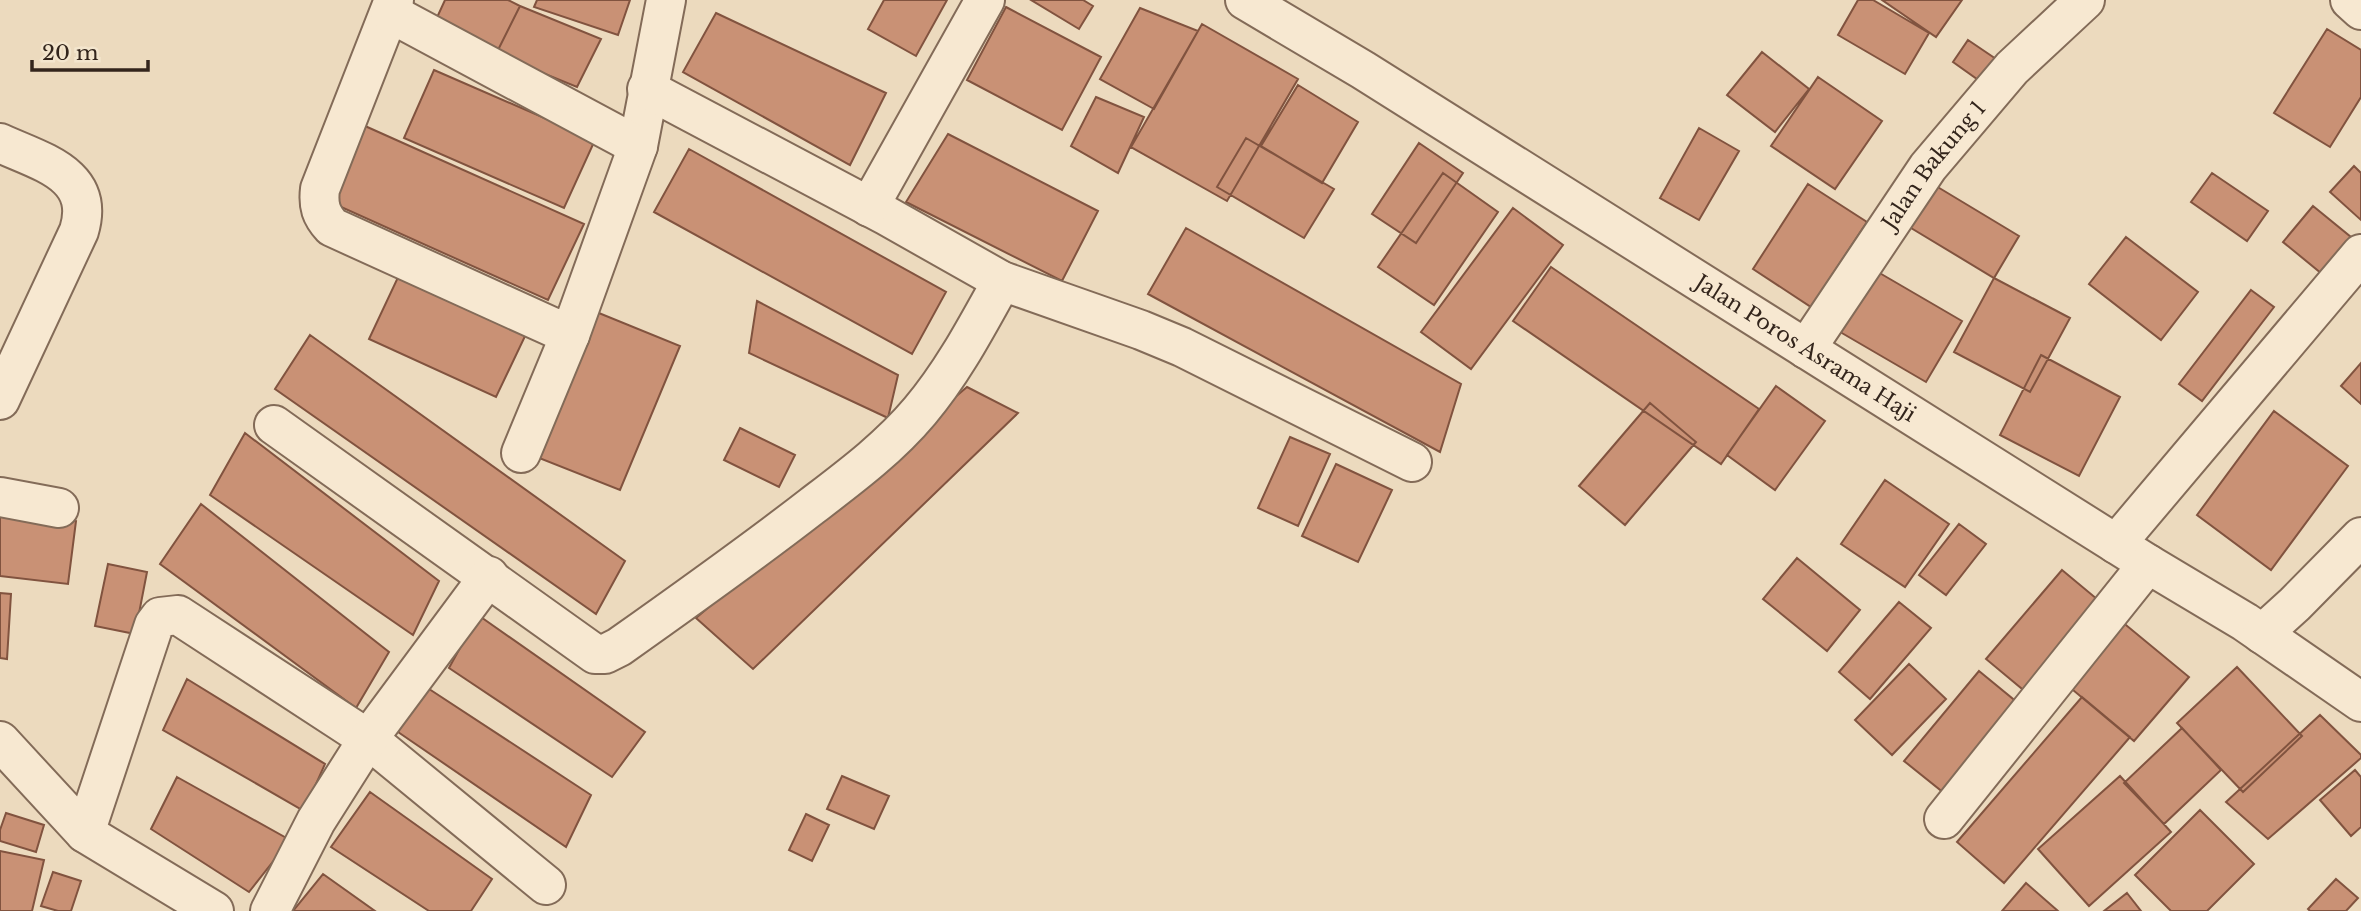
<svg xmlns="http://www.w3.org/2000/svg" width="2361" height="911" viewBox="0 0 2361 911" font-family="'Libre Baskerville',serif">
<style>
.building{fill:#c99175;stroke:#81533f;stroke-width:2}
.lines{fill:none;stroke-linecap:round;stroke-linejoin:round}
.minor-casing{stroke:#836b58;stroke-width:42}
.minor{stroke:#f7e8d1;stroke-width:38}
.labels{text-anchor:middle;stroke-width:5;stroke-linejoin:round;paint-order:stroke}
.street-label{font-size:21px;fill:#33251c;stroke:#f3e5cd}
</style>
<rect width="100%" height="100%" fill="#ecdabe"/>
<!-- building -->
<path class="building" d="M445,0h63l12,6 -24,48 -62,-30z
M537,0h93l-12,35 -84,-28z
M884,0h63l-31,56 -48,-27z
M1031,0h52l10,6 -14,23z
M1858,0h15l56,33 -24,41 -67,-39z
M1882,0h80l-26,37z
M520,6l81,33 -24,48 -81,-33z
M1006,7l95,50 -39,73 -95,-50z
M1140,8l58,23 -44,78 -54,-30z
M716,13l170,80 -36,72 -167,-93z
M1202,24l96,55 -71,122 -96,-54z
M2327,29l34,21v47l-31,50 -56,-34z
M1968,40l31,21 -15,23 -31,-22z
M1762,52l47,37 -34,43 -48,-37z
M434,70l161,70 -31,68 -160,-70z
M1818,77l64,44 -47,68 -64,-43z
M1298,85l60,37 -36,61 -61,-37z
M1096,97l48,20 -26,56 -47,-27z
M365,126l219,98 -36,76 -218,-98z
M1699,128l40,23 -40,69 -39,-22z
M948,134l150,77 -36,70 -156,-79z
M1246,138l88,51 -30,49 -87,-51z
M1419,143l44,30 -47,70 -44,-29z
M689,149l257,143 -34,62 -258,-142z
M2354,166l7,7v47l-31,-28z
M1443,173l55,39 -64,93 -56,-38z
M2212,173l56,38 -21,30 -56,-39z
M1931,183l88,53 -25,42 -88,-53z
M1808,184l59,38 -56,85 -58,-38z
M2313,206l44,36 -30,36 -44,-36z
M1513,208l50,37 -92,124 -50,-37z
M1186,228l275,156 -21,68 -292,-158z
M2126,237l72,55 -37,48 -72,-56z
M1551,267l208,142 -38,55 -208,-143z
M1871,268l91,53 -36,61 -91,-53z
M400,273l127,59 -31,65 -127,-58z
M1994,278l76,40 -40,74 -76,-40z
M2251,290l23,17 -72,94 -23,-17z
M757,301l141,74 -10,43 -139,-65z
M589,309l91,37 -60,144 -91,-36z
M310,335l315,226 -29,53 -321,-225z
M2041,355l79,42 -41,79 -79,-41z
M2361,363v41l-20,-18z
M1776,386l49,35 -50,69 -48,-35z
M967,387l51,26 -265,256 -57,-51z
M1650,403l46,39 -71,83 -46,-39z
M2274,411l74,55 -77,104 -74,-55z
M740,428l55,27 -16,32 -55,-27z
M245,433l194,148 -26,54 -203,-140z
M1290,437l40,17 -32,72 -40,-18z
M1336,464l56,26 -34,72 -56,-26z
M1885,480l64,44 -44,63 -64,-43z
M201,504l188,148 -33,56 -196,-144z
M0,512l76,9 -8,63 -68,-8z
M1959,524l27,20 -40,51 -27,-20z
M1797,558l63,52 -33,41 -64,-52z
M108,564l39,8 -12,62 -40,-8z
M2062,570l47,39 -76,89 -47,-39z
M0,593l11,1 -4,65 -7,-1z
M1899,602l32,26 -61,71 -31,-27z
M478,615l167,117 -33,45 -163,-109z
M2115,616l74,61 -55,64 -73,-61z
M1909,664l37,35 -54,56 -37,-35z
M2237,667l65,69 -59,56 -66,-69z
M1979,671l45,37 -75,89 -45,-36z
M187,679l138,85 -21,47 -141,-81z
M423,685l168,110 -25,52 -168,-115z
M2082,697l48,40 -126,146 -47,-41z
M2320,715l41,40v3l-93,81 -42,-37z
M2182,728l39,42 -57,54 -40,-41z
M2355,770l6,7v50l-10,9 -31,-36z
M842,776l47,20 -15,33 -47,-20z
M2120,776l51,56 -82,74 -51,-57z
M177,777l113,63 -41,52 -98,-63z
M370,792l122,87 -21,32h-42l-98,-64z
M2200,810l54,54 -47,47h-36l-36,-36z
M6,813l38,12 -8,27 -36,-11v-11z
M806,814l23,11 -17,36 -23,-11z
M0,851l44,9 -12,51h-32z
M53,872l28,9 -10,30h-13l-17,-5z
M323,874l52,37h-82z
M2336,879l22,19 -12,13h-36l-2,-2z
M2026,883l32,28h-56z
M2127,893l14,18h-37z"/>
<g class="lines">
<!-- minor casing -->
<g class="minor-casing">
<g id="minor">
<path d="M394,0l-74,189c-2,17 1,26 12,38l238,108 68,-189 28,-146"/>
<path id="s1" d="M1245,0l118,70 785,494 97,58 116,80"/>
<path d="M2350,0l11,10"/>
<path d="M390,13l248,133"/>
<path d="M647,89l240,127 115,65 139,49 41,17 230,115"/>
<path d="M0,143c41,19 96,31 79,88l-79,169"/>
<path d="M869,207l116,-207"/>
<path id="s2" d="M1806,349l122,-182 84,-99 73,-68"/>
<path d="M274,425l321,229h10l14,-7c65,-46 130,-92 193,-141 38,-29 77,-58 108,-95 33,-39 57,-85 82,-130"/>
<path d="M521,453l49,-118"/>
<path d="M0,497l59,11"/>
<path d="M2116,544l245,-290"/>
<path d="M2262,634l33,-30 66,-67"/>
<path d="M0,741l85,92 129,78"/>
<path d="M1944,819l204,-255"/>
<path d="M85,833l69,-208 6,-8 18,-2 190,124 178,146"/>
<path d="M270,911l46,-90 52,-82 121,-163"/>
</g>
</g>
<!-- minor -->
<use href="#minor" class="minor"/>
</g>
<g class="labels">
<!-- street labels -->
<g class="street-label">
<text dy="7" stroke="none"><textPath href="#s2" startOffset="224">Jalan Bakung 1</textPath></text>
<text dy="7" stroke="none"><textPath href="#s1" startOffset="660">Jalan Poros Asrama Haji</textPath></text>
</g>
</g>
<!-- scale -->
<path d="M32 60v10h116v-10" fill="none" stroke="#33251c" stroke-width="3.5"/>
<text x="42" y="60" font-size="21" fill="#33251c" stroke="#f3e5cd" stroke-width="5" paint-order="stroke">20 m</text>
</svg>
